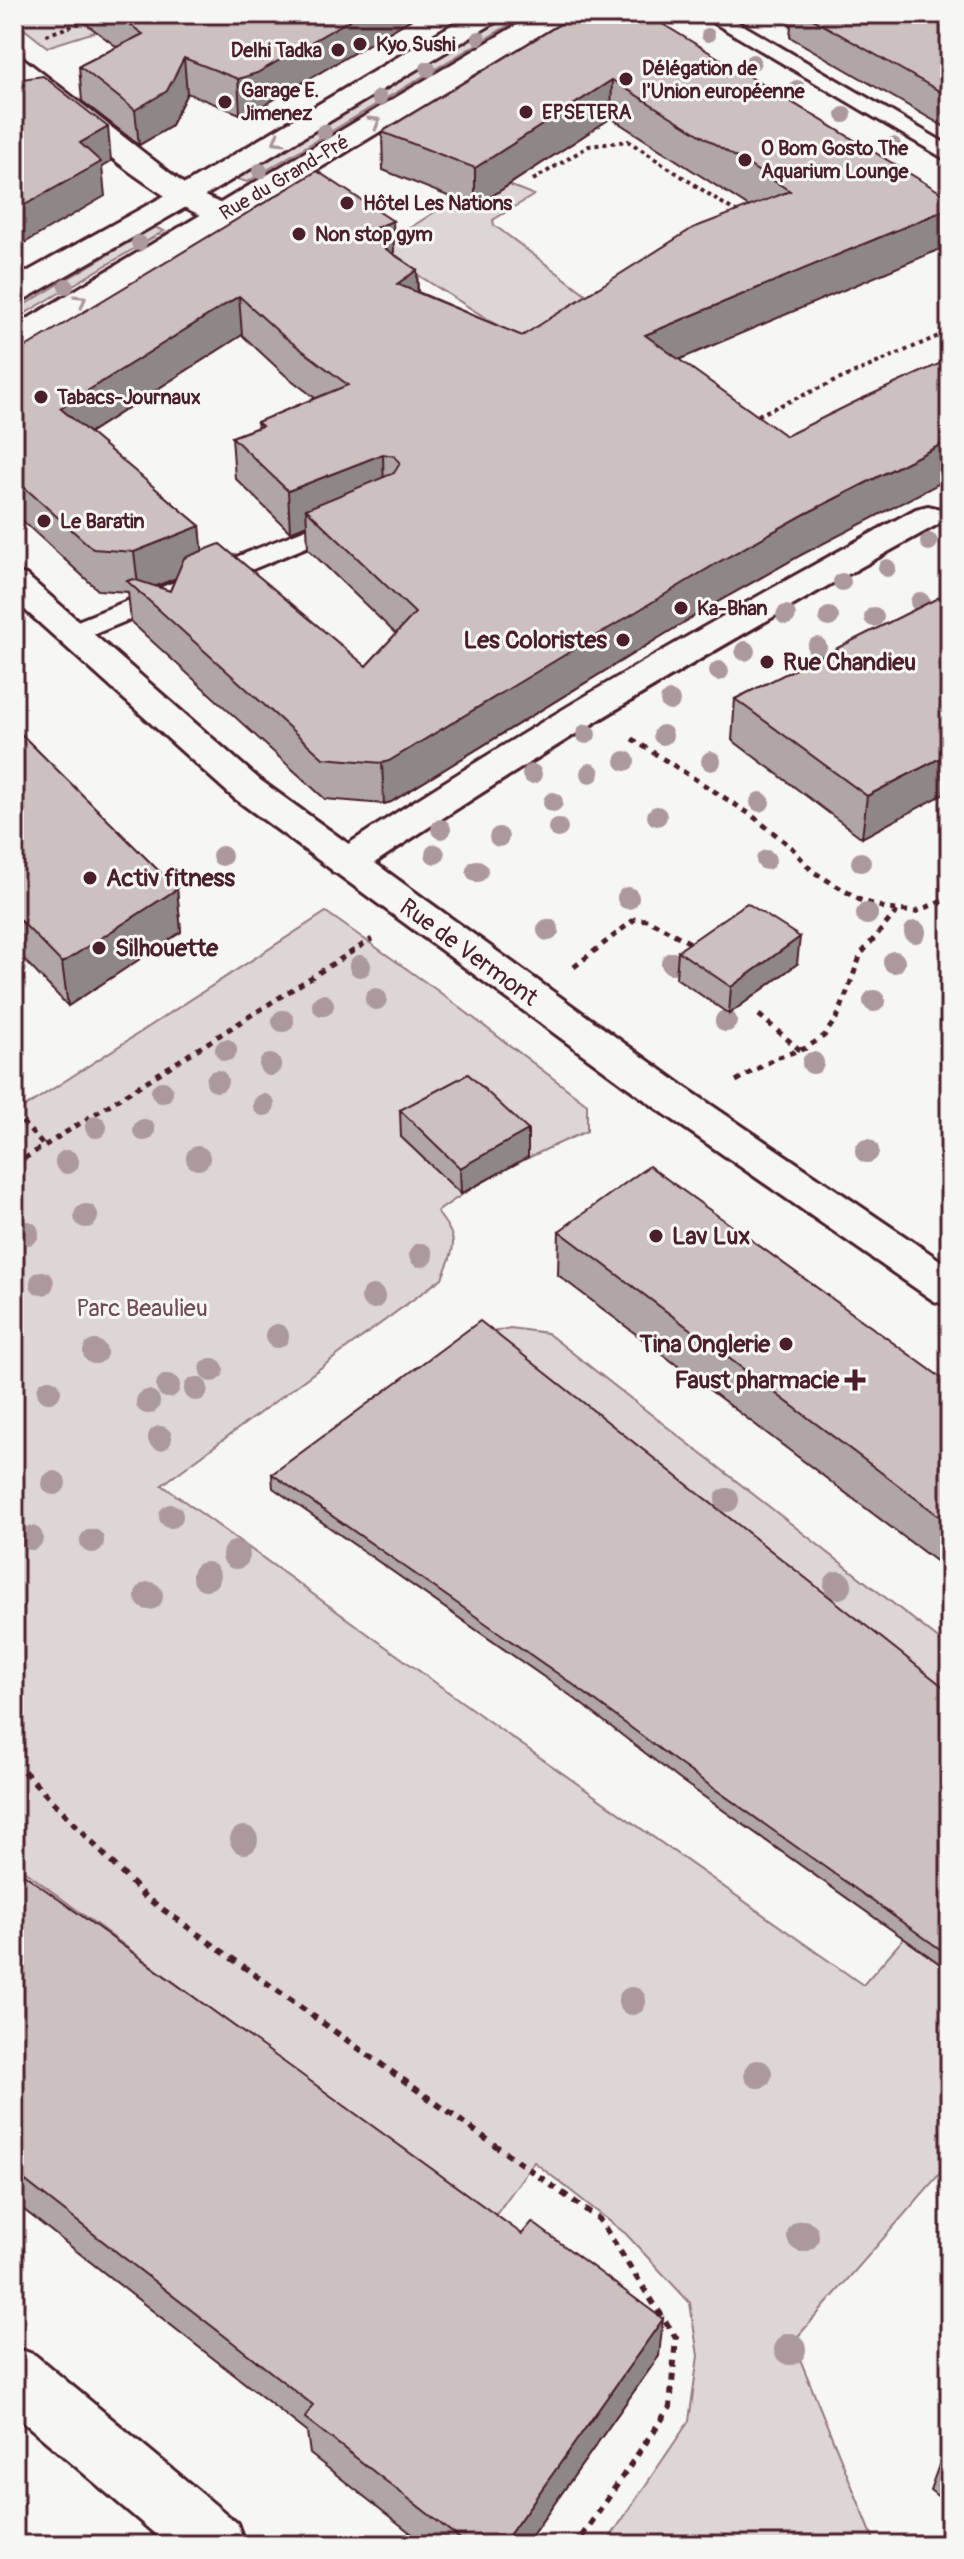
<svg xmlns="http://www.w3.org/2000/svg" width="964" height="2559" viewBox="0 0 964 2559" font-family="Pangolin,sans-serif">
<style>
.green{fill:#ddd6d5;stroke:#947a80;stroke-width:2}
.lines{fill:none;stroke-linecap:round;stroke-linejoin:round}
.service-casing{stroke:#4a1f2b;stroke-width:6}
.pedestrian-casing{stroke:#4a1f2b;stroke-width:6}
.minor-casing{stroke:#4a1f2b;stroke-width:6}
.secondary-casing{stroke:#4a1f2b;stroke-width:6}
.path-far2{stroke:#4a1f2b;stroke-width:4;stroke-dasharray:4 4;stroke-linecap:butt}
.path-far1{stroke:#4a1f2b;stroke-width:5;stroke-dasharray:6 6;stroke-linecap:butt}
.path{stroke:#4a1f2b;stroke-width:6;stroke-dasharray:7 7;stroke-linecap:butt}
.service{fill:#f6f6f2;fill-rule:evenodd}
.pedestrian{fill:#f6f6f2;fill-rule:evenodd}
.minor{fill:#f6f6f2;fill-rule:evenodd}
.secondary{fill:#f6f6f2;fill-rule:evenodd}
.tree{fill:#ac999c}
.wall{fill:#afa6a5;stroke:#4a1f2b;stroke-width:2;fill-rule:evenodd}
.shaded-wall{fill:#8f8786;stroke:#4a1f2b;stroke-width:2}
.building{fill:#ccc1c0;stroke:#4a1f2b;stroke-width:2}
.oneway{stroke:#a99598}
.poi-dot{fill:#4a1f2b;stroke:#f6f6f2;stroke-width:3}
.labels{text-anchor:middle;stroke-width:6;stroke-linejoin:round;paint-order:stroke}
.far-poi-label{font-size:20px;font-weight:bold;fill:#4a1f2b;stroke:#f6f6f2;text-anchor:start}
.far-street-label{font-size:20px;fill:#4a1f2b;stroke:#f6f6f2}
.poi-label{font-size:24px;font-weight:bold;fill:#4a1f2b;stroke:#f6f6f2;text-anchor:start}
.street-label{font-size:24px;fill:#4a1f2b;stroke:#f6f6f2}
.park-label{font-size:24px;fill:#6f4d56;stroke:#f6f6f2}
</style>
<rect width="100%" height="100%" fill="#f6f6f2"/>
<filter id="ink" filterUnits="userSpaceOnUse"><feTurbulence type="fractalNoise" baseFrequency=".0125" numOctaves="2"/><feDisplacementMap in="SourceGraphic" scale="16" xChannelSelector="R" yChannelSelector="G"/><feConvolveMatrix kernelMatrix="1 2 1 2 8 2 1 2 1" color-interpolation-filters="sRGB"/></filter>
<g filter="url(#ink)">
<!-- green -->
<path class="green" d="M14,14h129l3,2 -99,31 -33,-26z
M512,14h15l-280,168 -10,-3z
M509,185l25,10 -41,25 1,5 122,92 -67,41 -172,-109 78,-50 20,8z
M154,227l10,4 -150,89v-9z
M326,912l112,79 149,113v27c-53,23 -104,47 -150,81 22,28 19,33 5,66l-280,207 332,240 369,260 41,-47 46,33v191l-157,180 83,203h-271l84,-124 9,-65 -8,-53 -64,-69 -92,-72 -42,58 -478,-357v-749z
M510,1328l37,5 403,315v58l-470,-371z"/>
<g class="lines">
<!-- service casing -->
<g class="service-casing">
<path id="service" d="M699,14h25l226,132v16z
M351,511l9,2 4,6 -4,6 -280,115 -10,2 -10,-2 -4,-6 4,-6z"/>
</g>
<!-- pedestrian casing -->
<g class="pedestrian-casing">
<path id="pedestrian" d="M928,506l12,3 5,7 -5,7c-198,109 -392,223 -579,349l-14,4 -14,-4 -5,-9 5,-9c189,-125 384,-237 583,-345z"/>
</g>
<!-- minor casing -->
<g class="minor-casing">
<path id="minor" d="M14,57l10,2 169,132 40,18 4,6 -4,6c-44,11 -180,-112 -219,-142z
M14,572l12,3 234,205 426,308 264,179v39l-16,-5 -278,-193 -422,-310 -220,-198z
M14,2347l21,8 202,168 8,22h-77l-154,-131z"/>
</g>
<!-- secondary casing -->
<g class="secondary-casing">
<path id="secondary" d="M470,14h33l-4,6 -306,183 -168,96 -11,2v-22l159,-88z
M535,14h33l-4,6 -539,327 -11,2v-22z"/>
</g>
<!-- path-far2 -->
<path class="path-far2" d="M46,35l43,-15
M533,180l56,-34 39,-5 114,75
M758,415l192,-84"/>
<!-- path-far1 -->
<path class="path-far1" d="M632,739l118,75 40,32 22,25 48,29 28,9 27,3 35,-14
M574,967l61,-48 13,1 46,25
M759,1015l41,35
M736,1081l40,-23 30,-10 18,-12 15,-22 22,-60 36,-43
M14,1113l30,33
M14,1165l358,-226"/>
<!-- path -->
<path class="path" d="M14,1761l130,135 455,323 77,119 -6,69 -94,138"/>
<!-- service -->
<use href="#service" class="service"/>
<!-- pedestrian -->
<use href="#pedestrian" class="pedestrian"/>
<!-- minor -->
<use href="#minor" class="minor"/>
<!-- secondary -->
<use href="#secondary" class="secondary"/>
</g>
<!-- trees -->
<g class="tree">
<circle cx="708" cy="35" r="7"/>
<circle cx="479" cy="38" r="7"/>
<circle cx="753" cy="62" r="8"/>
<circle cx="428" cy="69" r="8"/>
<circle cx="797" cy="88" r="8"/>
<circle cx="379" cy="98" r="8"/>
<circle cx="844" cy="115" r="8"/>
<circle cx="324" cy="132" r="8"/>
<circle cx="893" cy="145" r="8"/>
<circle cx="260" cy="171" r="8"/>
<circle cx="139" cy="243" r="8"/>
<circle cx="66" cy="286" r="8"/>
<circle cx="929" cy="542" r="9"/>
<circle cx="887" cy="568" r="9"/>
<circle cx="842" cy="582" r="9"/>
<circle cx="920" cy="602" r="10"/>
<circle cx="786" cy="615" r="10"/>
<circle cx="829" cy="617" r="10"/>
<circle cx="874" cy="617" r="10"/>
<circle cx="817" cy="647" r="10"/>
<circle cx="745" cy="651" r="10"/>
<circle cx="719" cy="671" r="10"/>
<circle cx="670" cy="701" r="10"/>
<circle cx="586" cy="734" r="10"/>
<circle cx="663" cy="735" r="10"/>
<circle cx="625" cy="761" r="10"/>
<circle cx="711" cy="761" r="10"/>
<circle cx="590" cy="773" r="10"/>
<circle cx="532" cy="774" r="10"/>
<circle cx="553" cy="802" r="10"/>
<circle cx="760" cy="802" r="10"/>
<circle cx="657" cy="816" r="10"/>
<circle cx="558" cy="828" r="10"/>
<circle cx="441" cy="829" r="10"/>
<circle cx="499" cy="837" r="10"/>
<circle cx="435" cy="854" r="10"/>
<circle cx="222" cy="856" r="10"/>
<circle cx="766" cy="860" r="10"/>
<circle cx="861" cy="862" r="10"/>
<circle cx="477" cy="871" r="11"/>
<circle cx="628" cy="898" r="11"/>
<circle cx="867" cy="914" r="11"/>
<circle cx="548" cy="930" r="11"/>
<circle cx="915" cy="932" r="11"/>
<circle cx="894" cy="962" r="11"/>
<circle cx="672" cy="963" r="11"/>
<circle cx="360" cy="966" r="11"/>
<circle cx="376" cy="999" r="11"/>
<circle cx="874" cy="1001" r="11"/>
<circle cx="323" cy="1005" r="11"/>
<circle cx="283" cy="1021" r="11"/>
<circle cx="726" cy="1021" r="11"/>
<circle cx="226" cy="1050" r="11"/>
<circle cx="813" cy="1063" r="11"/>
<circle cx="270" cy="1065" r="11"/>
<circle cx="217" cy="1081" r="11"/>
<circle cx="162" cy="1092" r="11"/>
<circle cx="264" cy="1105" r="11"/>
<circle cx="96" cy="1127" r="11"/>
<circle cx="144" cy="1130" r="11"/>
<circle cx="867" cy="1151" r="12"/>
<circle cx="198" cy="1158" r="12"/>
<circle cx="67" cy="1162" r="12"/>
<circle cx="86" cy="1216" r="12"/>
<circle cx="27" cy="1233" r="12"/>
<circle cx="421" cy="1255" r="12"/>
<circle cx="42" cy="1283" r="12"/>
<circle cx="373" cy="1297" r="12"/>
<circle cx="277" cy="1336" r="12"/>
<circle cx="95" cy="1352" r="12"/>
<circle cx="212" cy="1370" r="12"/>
<circle cx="168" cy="1386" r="12"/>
<circle cx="196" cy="1389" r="12"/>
<circle cx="49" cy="1391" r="12"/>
<circle cx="148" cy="1402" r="12"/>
<circle cx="160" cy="1438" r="12"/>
<circle cx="54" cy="1483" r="12"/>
<circle cx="727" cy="1500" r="12"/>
<circle cx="171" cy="1516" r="12"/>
<circle cx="31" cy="1538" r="12"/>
<circle cx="92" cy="1541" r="12"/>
<circle cx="236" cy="1555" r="14"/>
<circle cx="206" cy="1576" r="14"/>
<circle cx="838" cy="1585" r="14"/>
<circle cx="149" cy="1596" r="14"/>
<circle cx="244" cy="1840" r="14"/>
<circle cx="632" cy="2001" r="14"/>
<circle cx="758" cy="2074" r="14"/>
<circle cx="803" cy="2236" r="16"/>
<circle cx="790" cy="2349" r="16"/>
</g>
<!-- wall -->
<path class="wall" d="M73,14h347l-161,94 -19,6 -53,-21 -17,34 -31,18 -57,-44 -3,-35 38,-19z
M577,14l373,184 -271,162 122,195 -87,49 -323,198 -7,2 -59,-5 -194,-177 -3,-30 -30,-2 -84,-77v-159l379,-133 1,33 23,16 1,22 104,44 227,-129 -138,-89 -136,89 -92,-37 -1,-38zM242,335l43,40 30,23 -58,24 1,5 -26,10 3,41 55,54 17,-7 1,24 88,85 -30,32 -164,-115 -2,-25 -111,-93zM175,578l-5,13 -15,-5z
M772,14h178v116l-160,-93 1,-12z
M950,592l-88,246 -130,-98 3,-41z
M14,727l163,162 4,43 -113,74 -54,-57z
M950,948v26l-4,-3z
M678,951l119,13 -68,50 -53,-36z
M400,1110l128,47 -67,37 -60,-57z
M559,1231l391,153v188l-392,-297z
M272,1474l678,218v279l-271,-192 -108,-83 -298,-208z
M14,1867l645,489 -134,189h-99l-116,-91 -3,-22 -293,-230z
M950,2451v55l-20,-16 9,-25z"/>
<!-- shaded-wall -->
<path class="shaded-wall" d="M360,14h60l-161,94 -19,6 -2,-35z
M184,58l3,35 -17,34 -31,18 -4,-35z
M612,80l-1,38 -136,89v-39z
M108,127l3,34 -9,6 3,29 -91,53v-38l66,-68z
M950,208v37l-307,130 2,-40z
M393,221l1,39 -32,-27z
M417,270l1,40 -21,-26z
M239,296l3,39 -177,113 -5,-40z
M950,440v38l-149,77 -87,49 -323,198 -7,2 -2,-41 335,-200 88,-49z
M383,454l1,40 -78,15 1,16 -17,7 -2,-41z
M200,526l4,41 -65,26 -5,-41z
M950,753v38l-88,47 5,-42z
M177,889l4,43 -113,74 -6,-43z
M800,937l-3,27 -68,50 2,-27z
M528,1130v27l-67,37 -1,-26z
M663,2319l-4,37 -134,189h-23z"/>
<!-- building -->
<path class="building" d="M115,14h245l-103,59 -19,6 -54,-21 -17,33 -32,19 -56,-44 64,-32z
M577,14h69l304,184v10l-305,127 141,101 73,-36 91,-41v81l-145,74 -88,49 -328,198 -7,2 -59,-5 -196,-177 6,-2 37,12 14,-33 36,-14 146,122 49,-53 -109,-104 88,-36 6,-10 -6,-7 -11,-2 -95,37 -56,-54 30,-11 -5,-4 91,-37 -66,-50 -43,-39 -179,112 140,118 -66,26 -41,-3 -79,-71v-124l303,-183 76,50 -31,12 55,37 -20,14 125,52 171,-108 97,-37 -178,-111 -137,88 -93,-36z
M804,14h146v83z
M43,76l65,51 -28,16 21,19 -87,49v-131z
M950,592v161l-83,43 -132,-97z
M14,727l163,162 -115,74 -48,-49z
M747,903l53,34 -69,50 -53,-36z
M468,1074l60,56 -68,38 -60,-58z
M649,1166l301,218v140l-391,-293z
M480,1321l470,371v264l-269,-191 -110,-82 -299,-209z
M14,1867l508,367 10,-12 131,97 -161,226h-34l-163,-127 8,-13 -299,-233z
M950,2451v23l-11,-9z"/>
<!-- one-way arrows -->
<defs><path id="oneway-chevron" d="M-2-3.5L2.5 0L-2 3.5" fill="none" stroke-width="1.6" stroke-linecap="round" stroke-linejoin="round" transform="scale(2)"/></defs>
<g class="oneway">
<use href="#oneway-chevron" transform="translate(375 122) rotate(-31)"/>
<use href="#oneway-chevron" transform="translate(278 140) rotate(149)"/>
<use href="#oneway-chevron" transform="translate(81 300) rotate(-31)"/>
</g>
</g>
<!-- markers -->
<g class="poi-dot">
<circle cx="360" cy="44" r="8"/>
<circle cx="338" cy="50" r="8"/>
<circle cx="626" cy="79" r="8"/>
<circle cx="225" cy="102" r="8"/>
<circle cx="526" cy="112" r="8"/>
<circle cx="745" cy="160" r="8"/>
<circle cx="347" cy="203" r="8"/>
<circle cx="299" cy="234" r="8"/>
<circle cx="41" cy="397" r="8"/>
<circle cx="44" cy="521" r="8"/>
<circle cx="681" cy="608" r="8"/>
<circle cx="623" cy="640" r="8"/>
<circle cx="767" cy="662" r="8"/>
<circle cx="90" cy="878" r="8"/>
<circle cx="99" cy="948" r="8"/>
<circle cx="656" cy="1236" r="8"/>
<circle cx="786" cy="1344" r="8"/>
<path d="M851 1368h8v8h8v8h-8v8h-8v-8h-8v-8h8z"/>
</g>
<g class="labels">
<!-- far-poi labels -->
<g class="far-poi-label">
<text x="376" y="51">Kyo Sushi</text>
<text x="322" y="57" text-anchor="end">Delhi Tadka</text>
<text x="642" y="75">Délégation de<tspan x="642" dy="23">l'Union européenne</tspan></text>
<text x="241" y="97">Garage E.<tspan x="241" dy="23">Jimenez</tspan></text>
<text x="542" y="119">EPSETERA</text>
<text x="761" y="155">O Bom Gosto The<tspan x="761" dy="23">Aquarium Lounge</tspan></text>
<text x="363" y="210">Hôtel Les Nations</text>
<text x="315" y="241">Non stop gym</text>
<text x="57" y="404">Tabacs-Journaux</text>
<text x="60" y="528">Le Baratin</text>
<text x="697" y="615">Ka-Bhan</text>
</g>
<!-- far-street labels -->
<g class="far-street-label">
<text transform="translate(284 177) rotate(-31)" y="7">Rue du Grand-Pré</text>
</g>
<!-- poi labels -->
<g class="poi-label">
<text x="607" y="648" text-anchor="end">Les Coloristes</text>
<text x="783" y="670">Rue Chandieu</text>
<text x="106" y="886">Activ fitness</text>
<text x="115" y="956">Silhouette</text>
<text x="672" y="1244">Lav Lux</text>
<text x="770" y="1352" text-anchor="end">Tina Onglerie</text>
<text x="839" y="1388" text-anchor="end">Faust pharmacie</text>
</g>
<!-- street labels -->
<g class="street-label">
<text transform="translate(469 952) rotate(36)" y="8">Rue de Vermont</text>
</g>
<!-- park labels -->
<g class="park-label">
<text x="142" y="1316">Parc Beaulieu</text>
</g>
</g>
<!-- margin -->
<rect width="964" height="2559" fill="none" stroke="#f6f6f2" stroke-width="48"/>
<rect x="24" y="24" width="916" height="2511" fill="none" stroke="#4a1f2b" stroke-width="3" filter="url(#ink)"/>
</svg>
